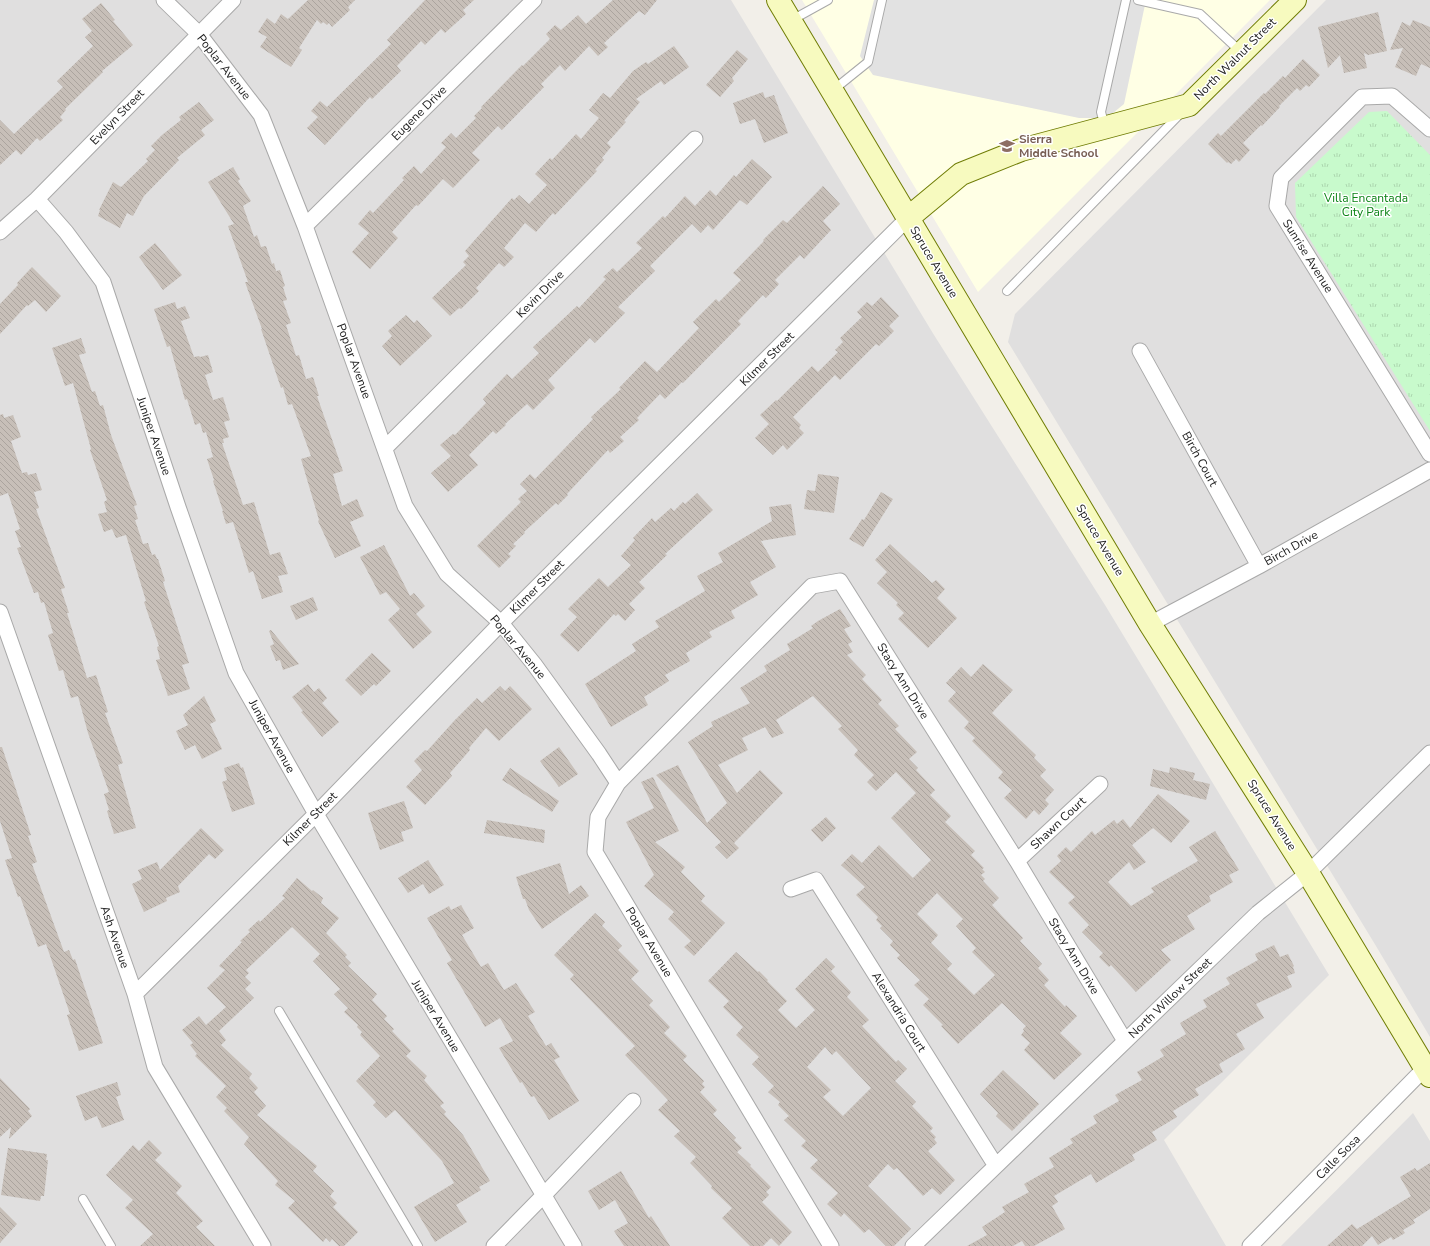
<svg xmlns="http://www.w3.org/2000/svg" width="1430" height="1246" viewBox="0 0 1430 1246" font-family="'Nunito Sans',sans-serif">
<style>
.residential{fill:#e0dfdf}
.education{fill:#ffffe5}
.park{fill:url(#park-tufts)}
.parking{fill:#e2e2e2}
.building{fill:url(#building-back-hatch);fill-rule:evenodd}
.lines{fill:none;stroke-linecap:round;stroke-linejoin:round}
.lane-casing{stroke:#a9a9a9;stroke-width:10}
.street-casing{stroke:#a9a9a9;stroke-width:17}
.secondary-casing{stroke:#707d05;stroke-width:24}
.lane{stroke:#fff;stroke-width:8}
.street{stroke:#fff;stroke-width:15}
.secondary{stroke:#f7fabf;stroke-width:22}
.labels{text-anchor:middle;stroke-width:3;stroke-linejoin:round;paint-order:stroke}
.street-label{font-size:12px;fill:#222;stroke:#fff}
.education-label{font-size:12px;font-weight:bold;fill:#785e54;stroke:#fff;text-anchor:start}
.park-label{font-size:12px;fill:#0c8416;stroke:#fff}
</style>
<defs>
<pattern id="park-tufts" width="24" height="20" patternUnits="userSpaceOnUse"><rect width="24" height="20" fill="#c8facc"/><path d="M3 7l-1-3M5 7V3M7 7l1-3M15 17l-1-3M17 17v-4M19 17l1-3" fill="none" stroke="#acd6af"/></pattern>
<pattern id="building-back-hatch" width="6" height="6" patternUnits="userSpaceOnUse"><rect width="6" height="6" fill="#c7bfb8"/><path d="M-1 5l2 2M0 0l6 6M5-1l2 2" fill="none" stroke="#aba49e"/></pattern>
</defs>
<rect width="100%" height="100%" fill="#f2efe9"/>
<!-- residential -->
<path class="residential" d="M0,0h731l203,335 171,270 224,370 -165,165 62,106h-1226z
M1326,0h104v1037l-54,-91 -368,-604 7,-28z
M1413,1113l17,28v105h-149z"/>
<!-- education -->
<path class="education" d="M802,0h468l-292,292z"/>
<!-- park -->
<path class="park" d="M1387,111l43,44v276l-134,-214 -1,-34 74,-71z"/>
<!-- parking -->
<path class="parking" d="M874,0h272l-22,104 -17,14h-28l-206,-43 -13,-19z"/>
<!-- building -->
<path class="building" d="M308,0h47l-7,7 2,3 -18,17 -3,-4 -2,2 -4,-3 -2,2 -4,-4 -18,28 3,2 -11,17 -31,-20 7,-10 -9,-5 9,-14 8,6 6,-10 7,5z
M425,0h49l-11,10 3,4 -21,19 -4,-4 -16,16 -4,-4 -24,25 4,5 -29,28 -2,-2 -45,48 -18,-17 11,-11 -7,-6 9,-10 7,6 64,-63 -4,-4z
M613,0h44l-12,15 -6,-4 -35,32 4,4 -10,9 -9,-10 -24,25 -5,-6 -19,19 3,3 -42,43 -4,-4 -26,27 8,7 -27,28 -10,-9 -25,27 -2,-1 -24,27 6,6 -28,31 -18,-17 17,-19 -11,-9 12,-14 3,3 31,-33 -2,-2 12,-12 7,8 25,-27 -5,-4 10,-10 5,5 20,-20 -2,-2 8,-8 -1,-1 41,-42 1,1 27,-27 -4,-5 9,-9 6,5 17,-15 8,9z
M101,3l14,17 -2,1 20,24 -31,26 1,1 -38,37 1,1 -6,7 3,3 -23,21 -3,-3 -16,17 -5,-5 -16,15v-45l14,14 49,-47 -6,-6 36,-35 -8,-9 7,-6 -10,-12z
M1378,12l9,39 -19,4 -4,-2 3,15 -23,5 -4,-18 -12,13 -10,-41z
M1413,20l17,7v41l-9,-4 -5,12 -21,-9 8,-19 -13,2 12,-28 8,4z
M674,46l15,21 -25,18 -3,-4 -25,18 4,3 -16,19 2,1 -19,21 4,4 -9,11 2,2 -9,10 2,1 -42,44 -2,-2 -17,19 -11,-9 -21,25 10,9 -10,10 -5,-4 -23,25 3,3 -18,18 -2,-1 -9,8 -18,-18 34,-33 -3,-3 6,-6 -4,-5 47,-53 2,2 5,-5 10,9 18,-19 -12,-11 15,-16 2,2 24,-26 5,5 18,-21 -10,-8 14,-17 7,5 23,-27 13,-9 2,2z
M737,50l11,9 -16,19 2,3 -14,16 -14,-12z
M1303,59l17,16 -11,12 -3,-2 -6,6 -3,-3 -18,18 1,1 -18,19 -1,-1 -18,18 7,7 -11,12 -3,-3 -5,5 -3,-2 -1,1 -19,-19 10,-11 3,3 43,-43 1,1 18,-18 2,2z
M763,92l2,6 9,-3 14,38 -24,10 -9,-24 -15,5 -7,-21z
M199,102l15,18 -13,10 4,5 -28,23 2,2 -35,36 -11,20 -6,-3 -7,15 -22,-12 2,-6h-1l14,-28 8,5 27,-26 -2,-2 9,-9 -4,-4 11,-11 19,-15 -2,-3z
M752,159l20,18 -25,28 -7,-5 -27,30 -5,-5 -7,8 -9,-9 -42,42 5,5 -37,36 7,6 -30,30 -5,-5 -42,42 7,8 -22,22 -6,-6 -22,20 1,1 -10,9 -3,-3 -24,24 9,10 -30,27 -17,-19 20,-17 -11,-11 13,-11 2,1 31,-32 -3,-4 24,-25 5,5 27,-26 -6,-6 44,-41 2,2 27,-29 -3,-2 10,-9 4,4 25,-24 -6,-5 27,-27 2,2 20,-22 10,10 15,-16 6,6 18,-21 2,2z
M233,167l7,12 -2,2 13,20 -8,5 11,31 3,-2 4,12 5,-1 6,18 2,-1 2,8 4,-1 5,16 -2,1 4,13 -4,1 8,22 -5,2 10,31 3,-1 7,24 7,-2 6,19h-2l26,75 -10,3 9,32 15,-7 7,17 -14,6 11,24 -26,12 -17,-37 1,-1 -18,-61 10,-3 -19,-52 -4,1 -5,-18 -2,1 -20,-59h1l-17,-47h3l-20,-56 6,-2 -26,-42z
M823,186l17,18 -17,17 8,9 -27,29 -4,-4 -25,25 4,4 -13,14 -3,-3 -25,26 3,3 -58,59 -1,-1 -17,17 -5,-5 -23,24 2,2 -19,17 4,4 -14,12 -2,-3 -41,44 1,1 -10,10 -2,-2 -32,29 1,1 -12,11 3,2 -8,8 3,2 -12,12 -22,-22 44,-44 -3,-3 9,-8 -7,-7 10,-10 5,5 58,-60 -2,-2 30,-28 -2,-1 26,-27 12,11 42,-44 -6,-6 23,-23 3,3 22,-22 -8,-7 31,-32 -1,-1 20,-20 4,3z
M155,243l27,32 -19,15 -24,-33z
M32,267l29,29 -15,16 -11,-12 -7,6 -1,-1 -27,29v-30l18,-19 -1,-2z
M881,297l18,19 -10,10 5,5 -15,15 -3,-2 -36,36 -5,-5 -42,42 8,8 -2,3 5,5 -17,17 -4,-5 -10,10 -18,-17 14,-14 -9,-9 16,-15 1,1 35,-35 6,6 20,-20 -3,-2 8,-8 -3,-4 22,-21 -5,-5 10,-10 5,4z
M175,302l2,7 8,-3 5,12 -9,3 13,36 5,-1 1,1 8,-2 5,17 -8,3 8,25 10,-3 7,23 -6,2 5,15 -6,2 1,4h-2l21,62 11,-3 16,53 10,-3 8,22 -10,2 5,16 -21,7 -9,-28 -4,2 -16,-51 -7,2 -4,-13h1l-10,-30 1,-1 -7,-21 6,-2 -7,-25 -3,1 -3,-10 -5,2 -8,-26 -2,1 -15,-54 -3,1 -13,-38z
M406,315l8,8 3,-3 15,16 -32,30 -18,-20 10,-10 -4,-5z
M81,338l5,15 -7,2 13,37 3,-1 5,15 3,-1 8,30 26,70 -3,1 4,13 -3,1 8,24 5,-1 4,12 3,-1 2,5h1l7,22 -2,1 26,81 -7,2 8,24 -22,7 -12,-36 4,-1 -3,-12 2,-1 -15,-44 2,-1 -20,-66 -10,3 -4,-9 -8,3 -6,-18 9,-2 -3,-10 3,-2 -17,-50 1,-1 -18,-66 -8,3 -13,-38z
M3,414l1,4 9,-3 8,22 -10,4 11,32 5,-1 1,3 8,-2 6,17 -8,2 5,16 -3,1 29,79 -4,1 8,24h-2l20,65 9,-3 12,37 -3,1 18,50 -5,2 18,63 -22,6 -7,-23 2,-1 -5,-16 5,-2 -21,-59 -10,-37 -7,2 -8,-28 -4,1 -11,-36 5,-2 -9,-31 -3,1 -3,-11 -4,1 -17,-45 4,-1 -6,-16 5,-2 -12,-36 -8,3v-81z
M818,474l21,3 -5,36 -30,-4 3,-19 8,1z
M881,492l12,7 -30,48 -14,-8 13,-20 2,1z
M697,493l16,17 -48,44 2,1 -28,27 6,6 -16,16 6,6 -10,11 -7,-7 -2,2 -2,-2 -36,38 -18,-17 17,-18 -9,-8 31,-31 9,9 23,-22 -10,-9 14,-16 -2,-2 19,-20 3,4 16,-14 3,3 9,-9 2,2z
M791,504l5,31 -35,6 15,26 -26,15 8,13 -27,16 4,7 -26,14 3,5 -26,16 4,8 -25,14 4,6 -25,16 4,8 -37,22 -26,-43 51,-33 -4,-7 27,-17 -4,-6 50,-30 -8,-15 26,-14 -5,-9 54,-32 -3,-14z
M890,544l42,39 4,-3 9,9 -8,9 20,20 -29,30 -30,-29 6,-6 -8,-8 2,-2 -21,-20 10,-11 -12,-12z
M384,545l26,51 4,-3 11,13 -9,8 16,18 -19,17 -25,-29 12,-11 -14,-17 -6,3 -20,-38z
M313,597l5,13 -22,10 -6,-14z
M840,609l11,17 -7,3 8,13 -4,2 5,8 -6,3 19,20 -4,4 20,21 -4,4 21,22 -4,3 22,23 -8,7 9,9 -2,2 19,20 -5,5 21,21 -6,6 30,29 -4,4 13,13 -2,1 3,3 -4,3 4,4 -2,2 16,17 -7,7 10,11 21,22 -3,3 22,23 -4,4 11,12 -5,5 21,22 1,-2 11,11 -17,17 22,21 -28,26 -30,-30 6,-7 -9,-8 3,-4 -1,-2 3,-3 -24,-23 -44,41 -17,-18 2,-1 -20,-20 6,-6 -15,-14 6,-5 -23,-22 3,-3 -10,-10 3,-4 -13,-13 2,-2 -6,-6 2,-3 -22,-22 9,-8 -24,-22 11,-11 10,9 17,-18 34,33 18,-18 -40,-42 25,-25 -20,-21 -20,19 -9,-9 7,-7 -20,-20 4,-5 -20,-21 4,-3 -29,-30 -37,24 8,13 -12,5 -7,-11 -23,11 6,12 -30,15 19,28 23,-23 23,23 -49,50 5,5 -12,11 -12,-12 6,-5 -65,-67 22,-10 29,58 20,-20 -39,-61 25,-16 -2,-4 39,-19 -10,-15 27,-17 -3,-5 26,-16 -3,-6 26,-16 -2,-2 7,-5zM937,893l26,26 -7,7 20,22 -4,4 23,23 -21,20 -27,-26 5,-5 -21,-21 7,-8 -21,-21z
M271,630l28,34 -16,6 -3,-10 -4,1 -6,-15 4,-2 -5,-13z
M372,653l19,18 -15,15 -2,-2 -13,12 -16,-16z
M983,664l30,26 -21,23 44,42 -2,3 12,12 -6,6 14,14 -9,10 4,4 -10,11 -5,-5 -8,9 -22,-21 8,-8 -14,-12 5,-6 -31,-31 3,-3 -11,-10 5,-6 -21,-21 8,-9 -10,-9 15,-16 10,10z
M308,684l6,8 5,-4 8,10 -5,5 17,19 -17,15 -21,-25 2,-1 -11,-14z
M500,686l5,5 5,-5 22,23 -33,32 -13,-13 -17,20 1,2 -20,23 2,3 -27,29 -19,-18 16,-17 -8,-9 11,-11 2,1 27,-30 23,-23 5,5z
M204,696l12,25 -6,3 12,25 -20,10 -7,-14 -10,5 -9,-19 12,-6 -5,-10z
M0,747h2l29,88 -3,1 9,26 -5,2 32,88 5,-2 4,10 2,-1 28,84 -24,8 -12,-36 3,-1 -24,-70 -8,3 -18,-51 -2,1 -13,-37 7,-2 -12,-37z
M559,747l19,27 -19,13 -19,-26z
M239,763l2,5 2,-1 12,37 -23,8 -10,-30 5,-2 -3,-12z
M1170,767l25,6 -2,7 17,4 -4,16 -56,-14 3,-17 16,4z
M510,768l49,33 -7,11 -50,-32z
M653,777l26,54 -24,11 30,25 -4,5 24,24 -4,5 24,22 -31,33 -10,-9 7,-6 -23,-22 6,-7 -30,-26 10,-11 -28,-53 28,-14 -13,-26z
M1158,794l32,27 -19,22 -18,-15 -21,17 14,17 -12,8 -5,-8 -21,20 23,24 23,-14 -3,-4 47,-27 -9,-14 26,-16 24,39 -10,5 4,7 -24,14 2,5 -24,15 8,13 -34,21 10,10 -35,32 -25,-27 -2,2 -10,-10 4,-4 -21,-21 7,-7 -21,-22 7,-6 -26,-25 12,-11 -4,-5 9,-9 5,5 21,-21 3,4 19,-15 3,4 6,-5 7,9z
M404,801l9,27 -12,4 3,9 -24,9 -12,-37z
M826,817l10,11 -14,14 -11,-12z
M487,820l58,10 -1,13 -60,-10z
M201,828l23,22 -9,9 -6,-5 -31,32 2,6 -14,6 1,3 -23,11 -12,-28 10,-5 -4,-9 19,-8 3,8z
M428,860l16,25 -15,9 -6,-10 -15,9 -10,-15z
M560,863l9,31 12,-9 8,11 -47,33 -13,-19 -4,-11h-2l-7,-22z
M297,878l15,13 1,-1 10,8 -2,5 18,15 -13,15 21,22 -2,2 6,6 -3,3 29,28 -5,6 15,16 -3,3 10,10 -2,2 19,20 -5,5 21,20 -3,4 20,23 -4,3 6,6 -2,2 19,21 27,46 -11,6 2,3 -25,15 11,17 -32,20 -21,-35 40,-24 -12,-22 -47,-51 -9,8 -13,-13 3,-3 -20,-21 24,-25 -20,-21 2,-3 -5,-5 1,-2 -14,-13 4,-4 -14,-14 6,-5 -27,-28 7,-7 -28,-27 -46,43 3,3 -4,4 6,6 -6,6 9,9 -35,33 7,9 -5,5 31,29 -3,4 9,10 -4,4 12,14 -9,9 60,51 -4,5 21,20 -4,5 7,7 -4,4 25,25 -14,14h-5l-7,-7 -2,3 -4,-4 -3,4 -35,-34 7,-7 -20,-16 3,-4 -34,-37 5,-7 -25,-26 3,-3 -11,-11 10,-11 -31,-30 2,-2 -7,-9 3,-2 -11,-13 17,-14 7,9 20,-18 -19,-19 18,-18 -6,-4 23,-24 -2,-1 10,-9 -2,-2 11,-10 1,2 25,-24 -3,-2z
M461,905l13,23 -12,7 19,32 7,-4 16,27 12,-7 19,29 -7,4 18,30 5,-3 9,14 -6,3 25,41 -30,19 -15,-24 -3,1 -9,-15 -2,1 -21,-35 14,-7 -13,-23 -15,9 -38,-64 5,-3 -25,-42 22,-12 2,4z
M595,913l10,9 -3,4 20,20 -4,4 21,21 -8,8 22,22 -4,4 21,22 -6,6 23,23 -4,4 21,21 -2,3 3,3 -5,5 17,18 -4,4 23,24 -2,2 8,8 -5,4 14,13 -1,1 21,21 -5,5 3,3 -7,7 30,30 -13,14 -8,-8 -8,8h-13l-28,-28 10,-10 -21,-20 1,-2 -22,-23 6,-6 -22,-21 6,-5 -22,-21 10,-10 -43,-45 10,-9 -65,-67 4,-4 -20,-20z
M1274,945l6,12 8,-3 6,12 -1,1 2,6 -8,3 5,11 -36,17 8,14 -28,16 9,15 -26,15 4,8 -28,17 4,6 -26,16 4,6 -25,15 5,8 -25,15 3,5 -39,23 -5,-9 -37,22 4,6 -6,4 13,23 -31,17h-9l-3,-5 -9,5h-46l20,-11 -5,-8 23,-15 -3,-5 27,-15 -5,-8 30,-17 -5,-9 24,-15 -3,-4 27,-16 -4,-7 26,-15 -4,-6 27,-15 -5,-8 27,-16 -4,-6 26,-16 -6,-11 27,-16 -4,-7 27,-16 -4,-6 32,-18 -3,-6z
M736,952l22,20 1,-1 9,9 -1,1 20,20 -9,9 18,18 19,-18 -20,-21 31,-31 9,9 -4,4 20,21 -4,5 22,23 -7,6 34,36 2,-2 9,9 -12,12 21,21 -4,4 21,22 -3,3 6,6 -2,2 3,4 -9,8 27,29 -15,15 -8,-7 -9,8 -26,-28 -3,2 -6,-6 -20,22 43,43 -17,17h-8l-17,-17 -5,4 -20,-20 -3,4 -14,-13 11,-11 -28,-25 8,-8 -17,-14 5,-5 -22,-21 5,-4 -11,-11 2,-3 -12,-10 6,-6 -22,-22 7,-7 -23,-22 7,-8 -20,-20 6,-6 -21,-20zM825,1047l7,8 4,-4 35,37 -28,28 -20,-19 8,-7 -24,-23z
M1003,1070l36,34 -27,27 -16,-15 2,-3 -18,-19z
M0,1078l30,31 -2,2 4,5 -23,23 2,-12 -11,10z
M117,1082l4,13 -5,2 8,23 -22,8 -5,-12 -12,5 -9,-25z
M149,1140l13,13 -7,7 27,26 -6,7 27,28 -7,6 19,19h-75l13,-12 -28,-26 8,-8 -27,-25 27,-30 6,6z
M8,1148l39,6 -1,6h2l-4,36h-3l-1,5 -39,-6z
M1430,1163v46l-17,11 2,3 -12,7 2,3 -12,7 -2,-3 -13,8 -6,-9 -10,10h-35l25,-22 5,5 54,-33 -11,-19 15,-9 2,3z
M621,1171l28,47 2,-2 19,30h-46l-10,-15 14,-8 -13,-23 -16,10 -11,-19z
M0,1207l17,17 -17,19z"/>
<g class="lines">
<!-- lane casing -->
<g class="lane-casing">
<path id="lane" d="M1138,0l62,14 41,38
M790,21l38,-21
M832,91l36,-29 14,-62
M1105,127l-4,-15 25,-112
M1007,291l174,-178
M279,1011l139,235
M83,1199l28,47"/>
</g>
<!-- street casing -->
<g class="street-casing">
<path id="street" d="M164,0l35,34 62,81 44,111 100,280 42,68 54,49 33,41 65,90 19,29 -20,34 -3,35 236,394
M1430,129l-38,-33 -30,1 -81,81 -4,28 153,248
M37,199l29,33 37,50 75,225 58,166 80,141 258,432
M305,226l229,-226
M0,232l37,-33 196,-199
M1140,351l119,215
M385,448l310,-309
M0,612l135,382 20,73 108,179
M1150,624l109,-58 171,-96
M618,783l194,-197 28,-5 177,280 108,180
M1017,861l83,-77
M791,889l25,-9 180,286
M135,994l181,-180 185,-191 407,-405
M494,1246l49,-50 90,-95
M913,1246l345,-333 50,-40 122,-120
M1250,1246l175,-178"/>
</g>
<!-- secondary casing -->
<g class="secondary-casing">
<path id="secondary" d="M778,0l372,624 158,249 122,203
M908,218l53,-44 60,-24 168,-45 106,-105"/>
</g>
<!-- lane -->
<use href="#lane" class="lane"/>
<!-- street -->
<use href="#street" class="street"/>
<!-- secondary -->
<use href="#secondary" class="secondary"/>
</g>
<!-- icons -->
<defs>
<g id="school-bare" transform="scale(1.2)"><path d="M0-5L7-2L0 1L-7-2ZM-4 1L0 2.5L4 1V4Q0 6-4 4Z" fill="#8d6e63" stroke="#fff" stroke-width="2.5" paint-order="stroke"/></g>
</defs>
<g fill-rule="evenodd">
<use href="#school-bare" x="1007" y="146"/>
</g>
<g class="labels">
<!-- street labels -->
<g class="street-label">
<text transform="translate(1235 59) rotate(-45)" y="4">North Walnut Street</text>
<text transform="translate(224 67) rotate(52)" y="4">Poplar Avenue</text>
<text transform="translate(419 113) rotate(-45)" y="4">Eugene Drive</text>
<text transform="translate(117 117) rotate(-46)" y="4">Evelyn Street</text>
<text transform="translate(1308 256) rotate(58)" y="4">Sunrise Avenue</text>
<text transform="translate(934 262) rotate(59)" y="4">Spruce Avenue</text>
<text transform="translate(540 294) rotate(-45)" y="4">Kevin Drive</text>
<text transform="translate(767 359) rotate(-45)" y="4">Kilmer Street</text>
<text transform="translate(354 361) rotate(70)" y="4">Poplar Avenue</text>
<text transform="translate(154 436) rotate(71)" y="4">Juniper Avenue</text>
<text transform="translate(1200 459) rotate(61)" y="4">Birch Court</text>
<text transform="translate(1100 540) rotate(59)" y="4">Spruce Avenue</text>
<text transform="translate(1291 548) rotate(-29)" y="4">Birch Drive</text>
<text transform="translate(537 587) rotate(-45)" y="4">Kilmer Street</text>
<text transform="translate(518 647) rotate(50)" y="4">Poplar Avenue</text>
<text transform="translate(903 681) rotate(58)" y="4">Stacy Ann Drive</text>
<text transform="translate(272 736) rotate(61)" y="4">Juniper Avenue</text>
<text transform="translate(1272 815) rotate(58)" y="4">Spruce Avenue</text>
<text transform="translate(310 819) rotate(-45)" y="4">Kilmer Street</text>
<text transform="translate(1058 823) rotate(-43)" y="4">Shawn Court</text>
<text transform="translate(115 937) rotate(71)" y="4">Ash Avenue</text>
<text transform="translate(649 942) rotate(59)" y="4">Poplar Avenue</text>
<text transform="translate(1074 956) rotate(59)" y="4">Stacy Ann Drive</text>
<text transform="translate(1170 998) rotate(-44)" y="4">North Willow Street</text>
<text transform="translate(899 1012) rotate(58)" y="4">Alexandria Court</text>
<text transform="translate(436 1016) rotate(59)" y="4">Juniper Avenue</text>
<text transform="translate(1338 1157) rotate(-45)" y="4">Calle Sosa</text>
</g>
<!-- education labels -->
<g class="education-label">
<text x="1019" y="143">Sierra<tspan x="1019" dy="14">Middle School</tspan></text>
</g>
<!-- park labels -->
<g class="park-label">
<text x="1366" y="202">Villa Encantada<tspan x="1366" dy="14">City Park</tspan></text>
</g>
</g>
</svg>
